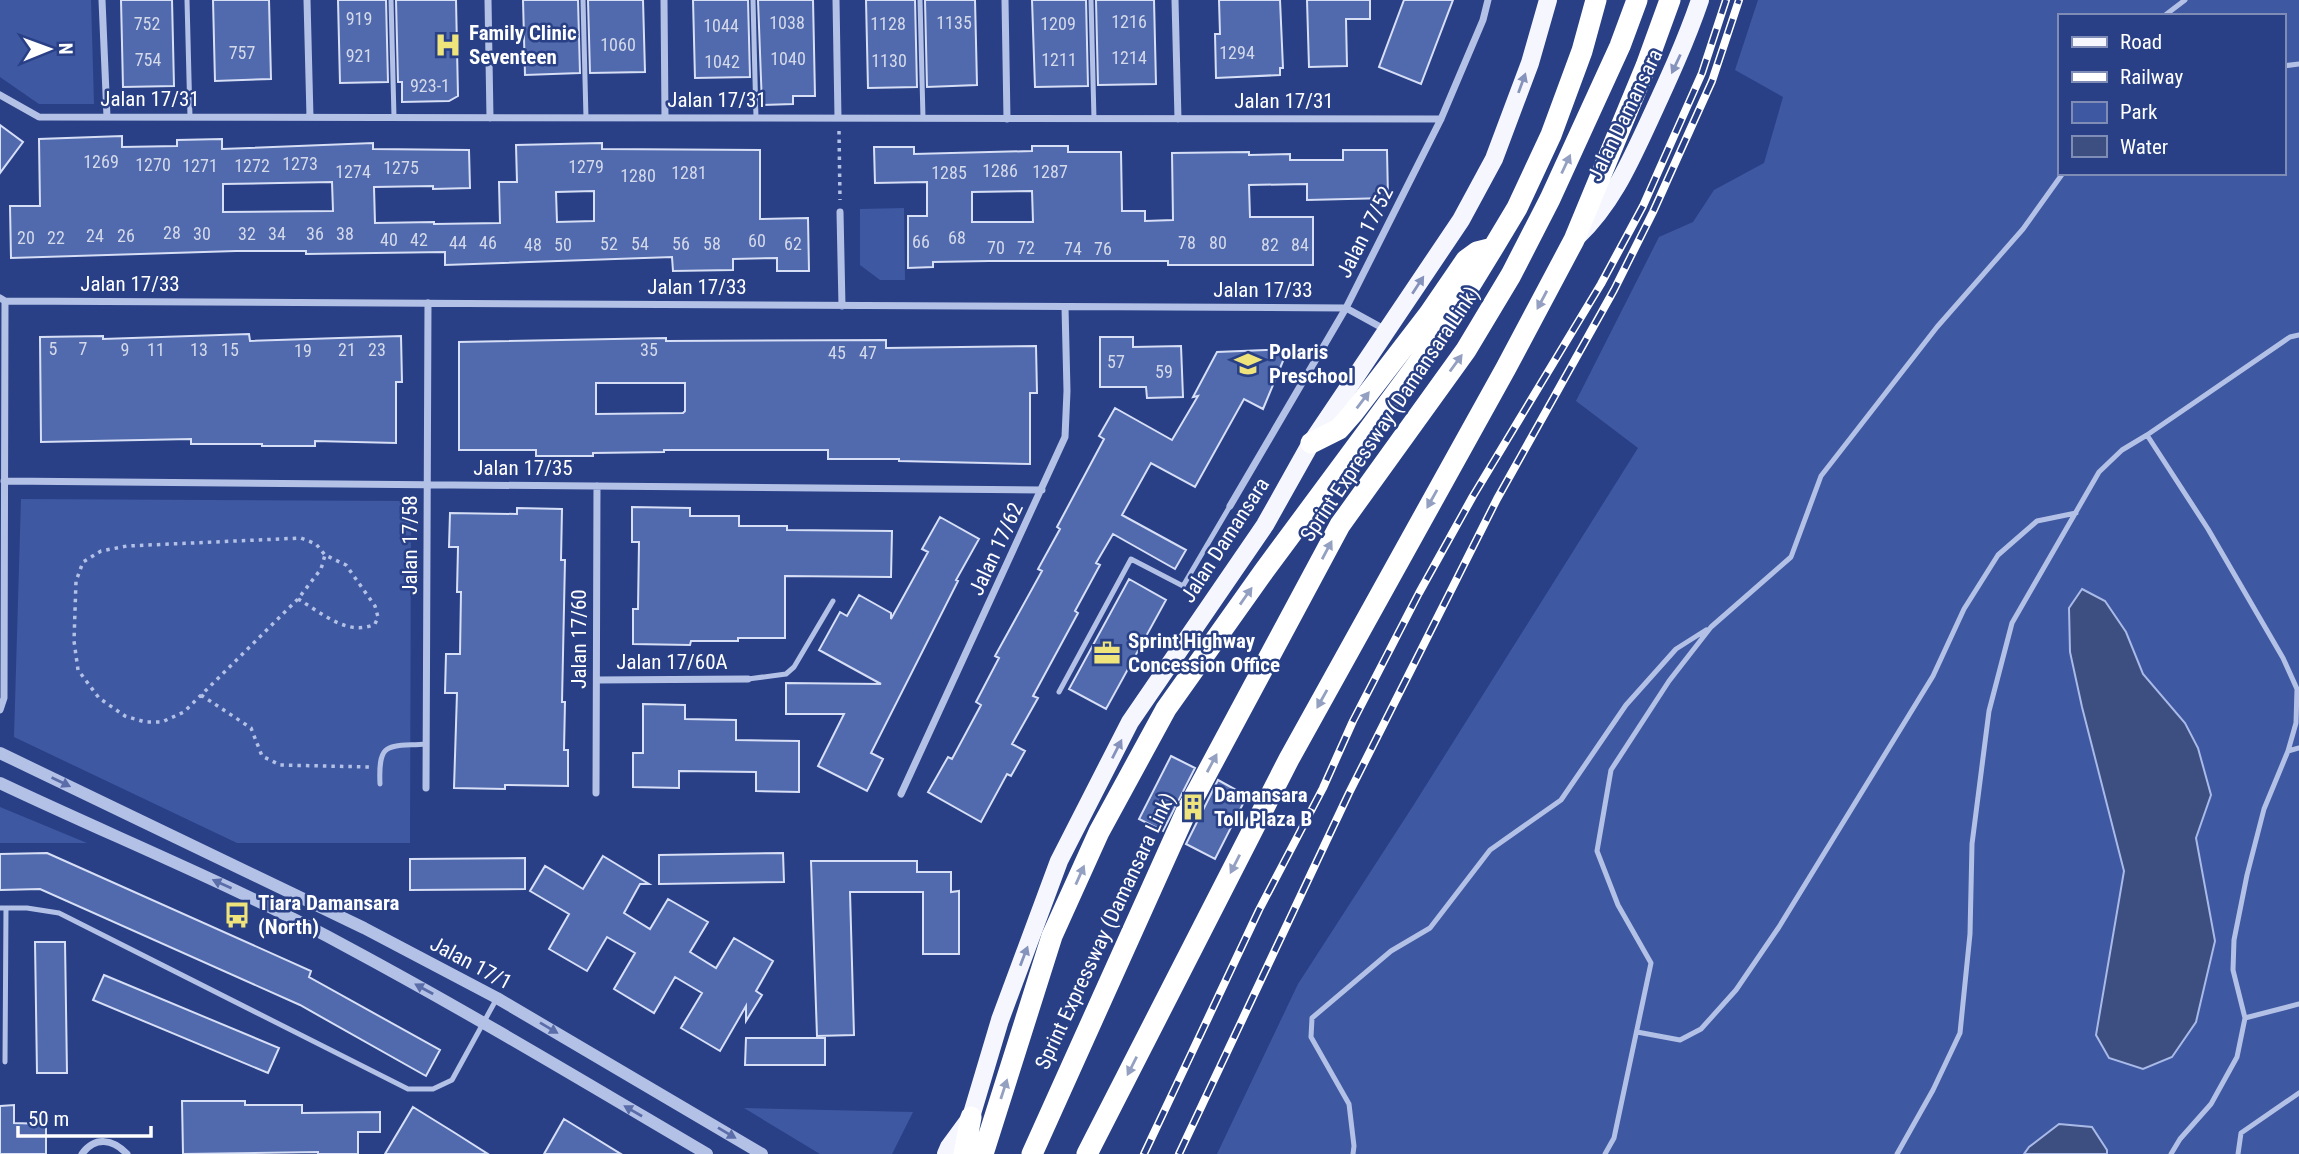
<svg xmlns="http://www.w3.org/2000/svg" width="2299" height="1154" viewBox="0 0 2299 1154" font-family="'Roboto Condensed',sans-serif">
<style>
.green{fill:#3e58a2;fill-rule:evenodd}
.water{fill:#3d4e81;stroke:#a9bae8;stroke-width:2}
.building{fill:#5169ad;stroke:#d7dff6;stroke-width:2;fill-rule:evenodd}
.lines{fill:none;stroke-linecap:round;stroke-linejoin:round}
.path{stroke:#b4c1e7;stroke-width:3.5;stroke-dasharray:3.5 5;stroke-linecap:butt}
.service{stroke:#b4c1e7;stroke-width:5}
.minor{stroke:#b4c1e7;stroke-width:7}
.tertiary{stroke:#b4c1e7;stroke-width:12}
.primary{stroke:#f6f7fe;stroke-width:18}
.motorway{stroke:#fff;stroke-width:21}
.rail-casing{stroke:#fff;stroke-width:8}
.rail{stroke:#294086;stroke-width:5;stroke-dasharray:16;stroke-linecap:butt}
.oneway{fill:#8592bc}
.oneway2{fill:#94a0c2}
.oneway3{fill:#5a6da8}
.labels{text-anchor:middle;stroke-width:5;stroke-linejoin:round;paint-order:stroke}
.number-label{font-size:18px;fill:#d4daea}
.poi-label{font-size:21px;font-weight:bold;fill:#fff;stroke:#294086;text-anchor:start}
.street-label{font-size:21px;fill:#fff;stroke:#294086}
</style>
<rect width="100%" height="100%" fill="#294086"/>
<!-- green -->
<path class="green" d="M0,0h91l3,104h-55l-39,-27z
M1758,0h541v1154h-1082l81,-170 115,-178 225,-358 -62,-47 83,-164 34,-15 21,-32 50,-27 19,-66 -48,-27zM2059,16h224v157h-224z
M904,208l1,72h-25l-20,-15v-56z
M21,499l390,2 -1,342h-173l-223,-106z
M0,807l87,36h-87z
M744,1108l169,4 -21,42h-72z"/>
<!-- water -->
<path class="water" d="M2082,589l23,12 21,31 17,42 42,49 13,25 13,47 -15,43 19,103 -19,81 -24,35 -29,12 -34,-11 -13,-23 28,-164 -42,-164 -12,-55 -1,-44z
M2059,1124l33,3 15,23v4h-83l5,-7z"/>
<!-- building -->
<path class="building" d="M121,0h51l2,86 -51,1z
M213,0h56l2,79 -56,2z
M338,0h48l2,82 -48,1z
M396,0h60l2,96 -9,5 -47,1v-20h-4z
M523,0h55l2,73 -55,2z
M588,0h55l2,72 -55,1z
M693,0h55l2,77 -55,1z
M758,0h55l2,96h-22v8l-31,1z
M866,0h49l2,87 -49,1z
M925,0h50l2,85 -50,2z
M1032,0h54l2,86 -53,1z
M1096,0h58l2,84 -58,1z
M1219,0h61l3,68h-3v7l-64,3 -1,-44h5z
M1307,0h63v19h-24l1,47 -38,1z
M1404,0h49l-32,84 -42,-17z
M0,125l23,17 -23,31z
M122,136v11l55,-1v-6l45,-1v10l151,-6v6l96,1 1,38 -37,1v-3l-59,1 1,36 59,-1v2l66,-1 -1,-41h18l-1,-37 86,-2v6l158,1v69l48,-1 1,53h-32v-13l-44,1v11l-60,1 -1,-14 -227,8v-13l-139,2v-3h-70l-225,7 -1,-52h30l-1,-67zM332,182l1,29 -110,1v-28zM594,191v30l-37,1 -1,-30z
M1032,146h36v6h53l1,59h23v10l28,-1 -1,-67 77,-1v3l41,-1v6h53v-10h44l1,48 -81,2v-16l-58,1 1,32h63v48h-145v-4h-179l-56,1v5l-25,1v-52h19v-34l-52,1 -1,-36h40v7l118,-3zM1032,191l1,31h-61v-30z
M249,334l1,7 151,-5 1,46h-6v61l-81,-2v5h-53v-2h-71v-5l-150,3 -1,-105 63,-1v3z
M1100,337h33v10l48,-1 2,51 -36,1 -1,-11h-46z
M666,338v3l220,-1v8l150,-2 1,47h-7v71l-131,-3v-2h-71v-9h-164v2l-71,1v3h-57v-6h-77v-108zM596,383h89v28l-2,2 -87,1z
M1288,349l-25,60 -19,-10 -49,88 -44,-24 -29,52 64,35 -11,19 -62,-35 -17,29 4,2 -25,46 3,2 -45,83 5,2 -26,46 13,7 -14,25 -4,-2 -26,48 -53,-30 20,-35 4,2 29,-54 -5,-3 23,-44 -4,-2 47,-85 -4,-2 22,-40 -3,-2 47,-88 -5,-3 16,-28 57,32 26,-44 -5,1 24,-45z
M632,507l58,1v8h49v10h48v4l105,1 -1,46 -106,-1v62h-47v3h-47l-1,4 -57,-1v-35h5l1,-67h-7z
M517,508l45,1 -1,51h4l-3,142h3l-1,48h4v36l-63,-1v4l-51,-1 3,-95h-12l1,-39h14l1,-62h-4l1,-45h-9l1,-34 67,1z
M940,517l39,22 -23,41 2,1 -87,172 12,6 -16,32 -49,-25 26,-52h-58v-31l95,1 -62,-34 21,-38 7,4 12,-21 32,18v6l37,-67 -6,-3z
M1129,579l37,21 -60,109 -37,-20z
M643,704l42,1v14l51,1v20l63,1v51l-43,-1v-19l-77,-1v17l-46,-1v-34h10z
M1171,756l24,12 -32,63 -24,-12z
M1218,780l29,16 -32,63 -29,-15z
M47,853l264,118 -2,6 131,73 -14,26 -126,-71 -260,-116 -40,1v-36z
M783,853l1,29 -125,2v-29z
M603,856l46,28h-9l-16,29 26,16 18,-30 40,23 -18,30 26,16 18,-30 39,23 -17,30 6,4 -16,26v-15l-26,45 -39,-23 21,-35 -27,-16 -21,36 -40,-24 21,-36 -28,-16 -20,34 -38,-22 20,-35 -39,-23 15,-25 38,23z
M525,858v31l-115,1v-31z
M811,861h106v11h34v20l8,-1v63h-36v-62h-73l4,143 -37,1z
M35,942h30l2,131h-30z
M104,975l175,73 -11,25 -175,-73z
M746,1038h79v27h-80z
M182,1101h63v4h57v8l78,-1v20h-22v22h-40v-2l-135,2z
M14,1105v18l32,1v30h-46v-48z
M413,1107l42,26 33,21h-103z
M564,1119l57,35h-77z"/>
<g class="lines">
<!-- path -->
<path class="path" d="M839,131l1,69
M298,599c24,14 50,38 77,25l3,-7 -3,-11 -29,-41 -21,-10 -9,-11 -15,-6 -174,8 -26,5 -18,11 -7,19 -2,60 4,29 21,28 26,18 20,6h17l22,-10 114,-113 23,-30 4,-14
M201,695l50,33 11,28 18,9 90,2"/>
<!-- service -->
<path class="service" d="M187,0l3,117
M391,0l3,117
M583,0l3,118
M753,0l3,118
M920,0l3,118
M1091,0l3,119
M2164,16l21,-16
M2283,66l16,-2
M2147,435l143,-98 9,-2
M748,679l38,-5 8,-7 39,-66
M1059,692l72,-133 52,27 47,-80
M2288,751l11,-3
M380,784c-2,-44 8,-37 46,-40
M0,908h27l32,5 349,176h25l19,-9 45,-82
M2245,1018l54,-14
M1637,1032l43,8 21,-11 35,-39 43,-63 154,-251 31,-67 34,-54 39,-34 39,-8
M5,1062l1,-154
M1353,1154l1,-8 -5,-42 -38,-67 1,-19 79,-67 39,-23 60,-78 71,-50 65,-95 50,-56 30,-19
M1605,1154l9,-16 37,-175 -33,-58 -21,-54 14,-81 58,-89 42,-54 80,-70 30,-81 116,-149 86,-98 40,-56
M1897,1154l36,-64 27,-57 10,-99 2,-90 17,-133 23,-88 87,-151 23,-22 25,-15 61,94 75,129 14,31 -1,34 -8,28 -24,58 -17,66 -13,65 -1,30 12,48 -8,39 -26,47 -31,35 -9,15
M2238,1154l3,-21 58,-40"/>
<!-- minor -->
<path class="minor" d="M102,0l5,117
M307,0l3,117
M488,0l2,118
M664,0l1,118
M836,0l2,118
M1005,0l2,119
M1175,0l3,119
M0,95l39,22 1402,2
M840,212l2,94
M0,298l5,3 1341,7 40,22
M4,481l1038,9
M1230,506l116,-198 95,-189 42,-99 5,-20
M597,680l151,-1
M0,710l4,-12 1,-397
M426,788l2,-485
M596,793l1,-307
M901,794l164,-357 2,-46 -2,-84
M82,1154c13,-18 31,-15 45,0"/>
<!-- tertiary -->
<path class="tertiary" d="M0,753l364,175 133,70 265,156
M0,783c116,55 236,103 349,165 121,65 239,136 358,206"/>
<!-- primary -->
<path class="primary" d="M1577,237c35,-33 53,-75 73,-118 18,-39 36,-78 50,-119
M946,1154l3,-7 22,-30 29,-97 59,-159 71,-139 135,-197 46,-82 150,-223 33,-61 36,-96 18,-63"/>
<!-- motorway -->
<path class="motorway" d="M1311,443l28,-14 14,-16 76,-99 37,-54 11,-8 16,-4
M964,1154l7,-37
M983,1154l69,-218 47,-104 67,-123 98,-138 180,-243 49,-80 24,-40 34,-73 31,-84 14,-51
M1032,1154l154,-342 154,-287 126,-175 45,-75 39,-76 70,-153 17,-46
M1087,1154l202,-395 217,-391 68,-128 72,-174 24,-66"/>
<!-- rail casing -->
<g class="rail-casing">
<path id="rail" d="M1144,1154l115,-244 64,-122 30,-67 66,-128 54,-97 128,-212 42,-78 59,-133 24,-73
M1179,1154l170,-361 148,-294 117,-209 39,-78 59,-131 27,-81"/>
</g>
<!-- rail -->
<use href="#rail" class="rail"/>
</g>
<!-- one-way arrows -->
<defs><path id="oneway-solid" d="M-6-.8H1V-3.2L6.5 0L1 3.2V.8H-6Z" transform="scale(1.75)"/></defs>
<g class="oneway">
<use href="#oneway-solid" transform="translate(1676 64) rotate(115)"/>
<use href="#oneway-solid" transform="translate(1522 83) rotate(-70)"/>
<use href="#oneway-solid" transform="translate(1418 285) rotate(-57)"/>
<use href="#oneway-solid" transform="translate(1117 749) rotate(-63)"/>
<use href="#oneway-solid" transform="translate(1024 956) rotate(-69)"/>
</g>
<g class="oneway2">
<use href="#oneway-solid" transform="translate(1566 164) rotate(-65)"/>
<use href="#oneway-solid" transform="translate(1542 300) rotate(118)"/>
<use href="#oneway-solid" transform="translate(1456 363) rotate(-54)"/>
<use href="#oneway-solid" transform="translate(1363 400) rotate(-53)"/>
<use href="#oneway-solid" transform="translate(1432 499) rotate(119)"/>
<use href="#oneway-solid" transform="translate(1327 550) rotate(-62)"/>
<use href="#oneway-solid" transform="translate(1246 596) rotate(-55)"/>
<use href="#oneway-solid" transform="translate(1322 699) rotate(119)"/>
<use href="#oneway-solid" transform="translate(1212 763) rotate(-62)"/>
<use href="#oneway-solid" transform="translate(1235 864) rotate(117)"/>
<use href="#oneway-solid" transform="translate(1080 875) rotate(-66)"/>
<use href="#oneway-solid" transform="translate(1132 1066) rotate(117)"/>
<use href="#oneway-solid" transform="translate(1004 1089) rotate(-72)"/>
</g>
<g class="oneway3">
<use href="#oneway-solid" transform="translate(61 782) rotate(26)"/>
<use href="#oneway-solid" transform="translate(222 884) rotate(-156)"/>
<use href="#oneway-solid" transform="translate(424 989) rotate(-151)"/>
<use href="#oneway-solid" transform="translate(549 1028) rotate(31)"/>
<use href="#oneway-solid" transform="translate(633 1111) rotate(-150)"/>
<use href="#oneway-solid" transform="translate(727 1133) rotate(31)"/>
</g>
<!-- icons -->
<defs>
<g id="hospital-bare" transform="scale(2.1)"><path d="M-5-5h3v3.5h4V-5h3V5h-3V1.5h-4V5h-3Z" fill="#efe37b" stroke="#294086" stroke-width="2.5" paint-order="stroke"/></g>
<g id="school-bare" transform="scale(2.1)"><path d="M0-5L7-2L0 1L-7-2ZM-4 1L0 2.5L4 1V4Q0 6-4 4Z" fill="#efe37b" stroke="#294086" stroke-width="2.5" paint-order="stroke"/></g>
<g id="office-bare" transform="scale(2.1)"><path d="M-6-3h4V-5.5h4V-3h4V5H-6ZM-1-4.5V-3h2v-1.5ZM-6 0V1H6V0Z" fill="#efe37b" stroke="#294086" stroke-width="2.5" paint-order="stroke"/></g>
<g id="building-bare" transform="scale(2.1)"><path d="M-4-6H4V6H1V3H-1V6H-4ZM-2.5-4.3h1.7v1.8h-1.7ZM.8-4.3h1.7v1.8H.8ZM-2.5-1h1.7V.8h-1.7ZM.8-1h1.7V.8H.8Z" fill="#efe37b" stroke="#294086" stroke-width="2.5" paint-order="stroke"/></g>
<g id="bus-bare" transform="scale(2.1)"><path d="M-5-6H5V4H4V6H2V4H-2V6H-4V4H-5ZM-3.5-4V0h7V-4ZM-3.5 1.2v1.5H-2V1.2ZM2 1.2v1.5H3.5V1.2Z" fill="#efe37b" stroke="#294086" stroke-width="2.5" paint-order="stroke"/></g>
</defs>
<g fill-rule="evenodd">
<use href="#hospital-bare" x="448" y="45"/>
<use href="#school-bare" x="1248" y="364"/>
<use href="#office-bare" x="1107" y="653"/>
<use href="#building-bare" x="1193" y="807"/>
<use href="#bus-bare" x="237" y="915"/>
</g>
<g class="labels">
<!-- number labels -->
<g class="number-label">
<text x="359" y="25">919</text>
<text x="1129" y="28">1216</text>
<text x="787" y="29">1038</text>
<text x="954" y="29">1135</text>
<text x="147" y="30">752</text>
<text x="888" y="30">1128</text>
<text x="1058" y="30">1209</text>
<text x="721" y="32">1044</text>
<text x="618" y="51">1060</text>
<text x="242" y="59">757</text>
<text x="1237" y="59">1294</text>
<text x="359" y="62">921</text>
<text x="1129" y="64">1214</text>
<text x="788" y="65">1040</text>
<text x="148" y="66">754</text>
<text x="1059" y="66">1211</text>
<text x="889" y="67">1130</text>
<text x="722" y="68">1042</text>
<text x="430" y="92">923-1</text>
<text x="101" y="168">1269</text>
<text x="300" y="170">1273</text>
<text x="153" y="171">1270</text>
<text x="200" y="172">1271</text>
<text x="252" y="172">1272</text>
<text x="586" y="173">1279</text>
<text x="401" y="174">1275</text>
<text x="1000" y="177">1286</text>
<text x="353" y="178">1274</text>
<text x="1050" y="178">1287</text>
<text x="689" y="179">1281</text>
<text x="949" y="179">1285</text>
<text x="638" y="182">1280</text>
<text x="172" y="239">28</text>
<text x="202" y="240">30</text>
<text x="247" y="240">32</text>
<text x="277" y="240">34</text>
<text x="315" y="240">36</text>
<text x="345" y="240">38</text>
<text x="95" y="242">24</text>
<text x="126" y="242">26</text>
<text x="26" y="244">20</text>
<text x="56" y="244">22</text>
<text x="957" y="244">68</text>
<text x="389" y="246">40</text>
<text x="419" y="246">42</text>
<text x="757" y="247">60</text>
<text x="921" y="248">66</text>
<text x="458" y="249">44</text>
<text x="488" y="249">46</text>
<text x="1187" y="249">78</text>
<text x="1218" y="249">80</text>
<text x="609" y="250">52</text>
<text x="640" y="250">54</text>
<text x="681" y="250">56</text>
<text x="712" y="250">58</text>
<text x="793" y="250">62</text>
<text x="533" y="251">48</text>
<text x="563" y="251">50</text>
<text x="1270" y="251">82</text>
<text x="1300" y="251">84</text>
<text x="996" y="254">70</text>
<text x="1026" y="254">72</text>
<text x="1073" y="255">74</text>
<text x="1103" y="255">76</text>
<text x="53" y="355">5</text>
<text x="83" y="355">7</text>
<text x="125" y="356">9</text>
<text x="156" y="356">11</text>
<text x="199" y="356">13</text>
<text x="230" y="356">15</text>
<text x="347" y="356">21</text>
<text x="377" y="356">23</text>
<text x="649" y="356">35</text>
<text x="303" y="357">19</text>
<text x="837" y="359">45</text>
<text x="868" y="359">47</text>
<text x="1116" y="368">57</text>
<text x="1164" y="378">59</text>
</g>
<!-- poi labels -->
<g class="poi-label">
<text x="469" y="40">Family Clinic<tspan x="469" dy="24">Seventeen</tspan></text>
<text x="1269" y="359">Polaris<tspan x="1269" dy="24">Preschool</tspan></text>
<text x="1128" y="648">Sprint Highway<tspan x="1128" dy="24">Concession Office</tspan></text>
<text x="1214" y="802">Damansara<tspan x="1214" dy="24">Toll Plaza B</tspan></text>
<text x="258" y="910">Tiara Damansara<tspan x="258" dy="24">(North)</tspan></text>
</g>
<!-- street labels -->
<g class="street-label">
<text x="150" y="106">Jalan 17/31</text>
<text x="717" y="107">Jalan 17/31</text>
<text x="1284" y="108">Jalan 17/31</text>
<text transform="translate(1625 115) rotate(-64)" y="7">Jalan Damansara</text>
<text transform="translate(1365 232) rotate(-63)" y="7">Jalan 17/52</text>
<text x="130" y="291">Jalan 17/33</text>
<text x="697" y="294">Jalan 17/33</text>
<text x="1263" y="297">Jalan 17/33</text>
<text transform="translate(1390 414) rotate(-56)" y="7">Sprint Expressway (Damansara Link)</text>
<text x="523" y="475">Jalan 17/35</text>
<text transform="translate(1225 540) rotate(-57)" y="7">Jalan Damansara</text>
<text transform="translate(410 545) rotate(-90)" y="7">Jalan 17/58</text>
<text transform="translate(996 549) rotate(-65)" y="7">Jalan 17/62</text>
<text transform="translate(579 639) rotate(-90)" y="7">Jalan 17/60</text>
<text x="672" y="669">Jalan 17/60A</text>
<text transform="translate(1105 931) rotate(-65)" y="7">Sprint Expressway (Damansara Link)</text>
<text transform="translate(471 963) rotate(28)" y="7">Jalan 17/1</text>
</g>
</g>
<!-- legend -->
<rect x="2058" y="14" width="228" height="161" fill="#294086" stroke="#7f8cb6" stroke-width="2"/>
<rect x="2072" y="37" width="35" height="10" fill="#f6f7fe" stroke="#7f8cb6" stroke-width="2"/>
<text x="2120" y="49" font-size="21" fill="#ffffff">Road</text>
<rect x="2072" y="72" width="35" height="10" fill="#ffffff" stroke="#7f8cb6" stroke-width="2"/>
<text x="2120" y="84" font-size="21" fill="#ffffff">Railway</text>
<rect x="2072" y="102" width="35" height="21" fill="#3e58a2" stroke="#7f8cb6" stroke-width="2"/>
<text x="2120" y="119" font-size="21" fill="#ffffff">Park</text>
<rect x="2072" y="136" width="35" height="21" fill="#3d4e81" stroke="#7f8cb6" stroke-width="2"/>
<text x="2120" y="154" font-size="21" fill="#ffffff">Water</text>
<!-- north arrow -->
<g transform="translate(49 49) rotate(89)" stroke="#294086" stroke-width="5" paint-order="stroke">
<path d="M0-5L12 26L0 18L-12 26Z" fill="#ffffff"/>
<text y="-10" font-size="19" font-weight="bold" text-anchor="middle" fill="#ffffff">N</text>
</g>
<!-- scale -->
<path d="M18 1126v10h133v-10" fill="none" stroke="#ffffff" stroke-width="3.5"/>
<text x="28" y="1126" font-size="21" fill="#ffffff" stroke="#294086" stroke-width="5" paint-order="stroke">50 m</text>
</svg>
